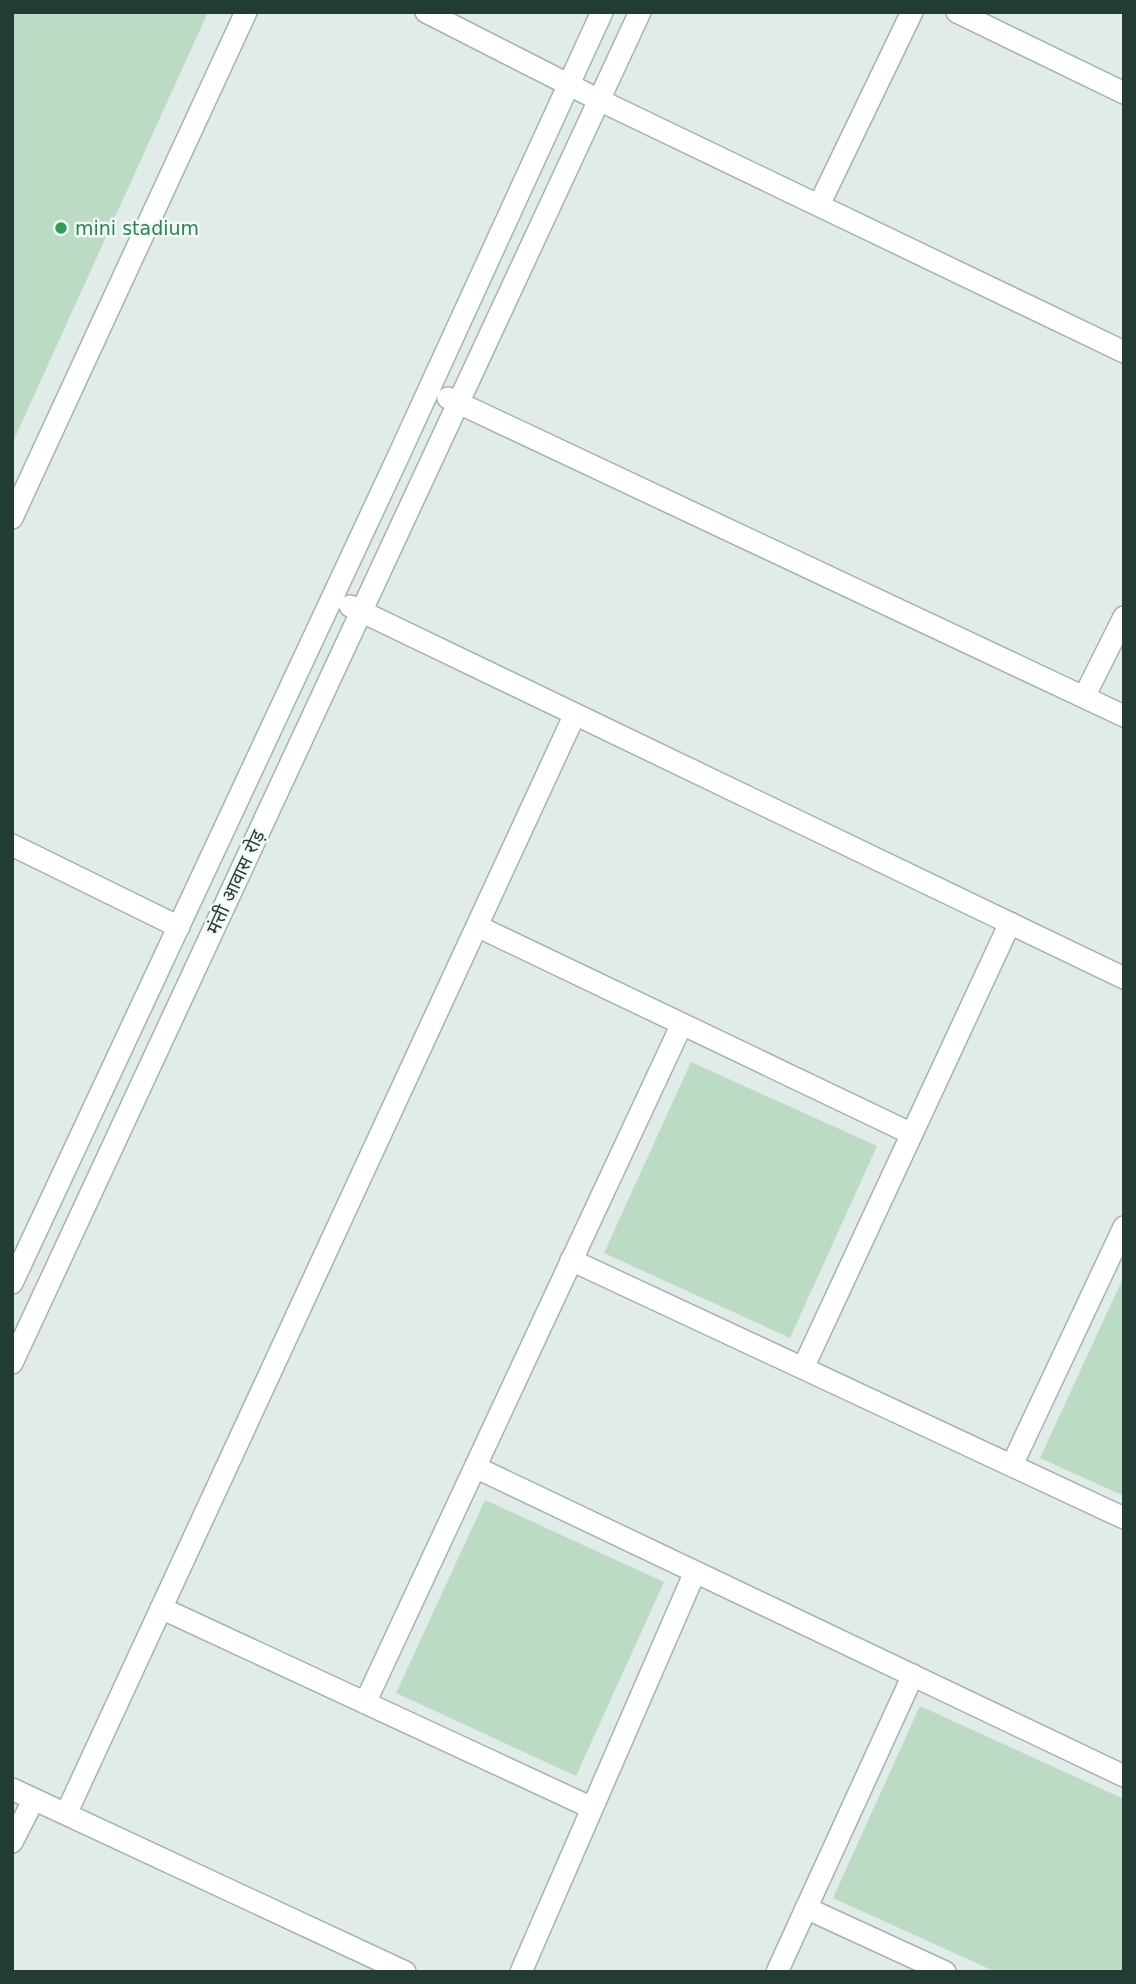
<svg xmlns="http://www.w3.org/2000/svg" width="1136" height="1984" viewBox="0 0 1136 1984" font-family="'DejaVu Sans','Noto Sans Devanagari',sans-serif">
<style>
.green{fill:#bbdbc5}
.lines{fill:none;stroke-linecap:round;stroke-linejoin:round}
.street-casing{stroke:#a4b3ae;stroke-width:24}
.street{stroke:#fff;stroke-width:21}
.leisure-dot{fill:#2e9e5b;stroke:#f1f8f5;stroke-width:2.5}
.labels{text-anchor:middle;stroke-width:5;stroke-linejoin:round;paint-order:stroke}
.leisure-label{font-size:19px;fill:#27864d;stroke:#f1f8f5;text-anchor:start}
.street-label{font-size:19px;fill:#223b35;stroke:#f1f8f5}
</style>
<rect width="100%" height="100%" fill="#e1ebe7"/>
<!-- green -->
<path class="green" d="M12,12h196l-196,432z
M691,1062l186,84 -87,192 -186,-85z
M1124,1276v220l-84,-38z
M485,1500l179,82 -88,194 -180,-83z
M920,1706l204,93v173h-128l-163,-74z"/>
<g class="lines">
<!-- street casing -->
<g class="street-casing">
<path id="street" d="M426,12l173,88 525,252
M957,12l167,81
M819,205l93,-193
M448,398l676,318
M12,518l234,-506
M350,606l774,372
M1084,697l40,-80
M12,845l167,82
M477,926l435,208
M571,1260l553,258
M12,1283l386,-826 204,-445
M12,1363l628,-1351
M803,1368l207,-445
M1012,1465l112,-238
M475,1467l649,309
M161,1608l431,200
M365,1703l316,-677
M12,1789l393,183
M66,1814l509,-1100
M12,1842l22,-43
M806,1908l139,64
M521,1972l174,-400
M777,1972l136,-297"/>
</g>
<!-- street -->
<use href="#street" class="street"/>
</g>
<!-- markers -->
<circle class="leisure-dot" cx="61" cy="228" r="7"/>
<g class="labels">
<!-- leisure labels -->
<g class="leisure-label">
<text x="75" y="235">mini stadium</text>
</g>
<!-- street labels -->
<g class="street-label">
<text transform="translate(235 882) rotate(-65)" y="7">मंत्ती आवास रोड़</text>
</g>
</g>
<!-- border -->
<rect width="1136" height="1984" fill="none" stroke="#223b35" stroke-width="28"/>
</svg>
